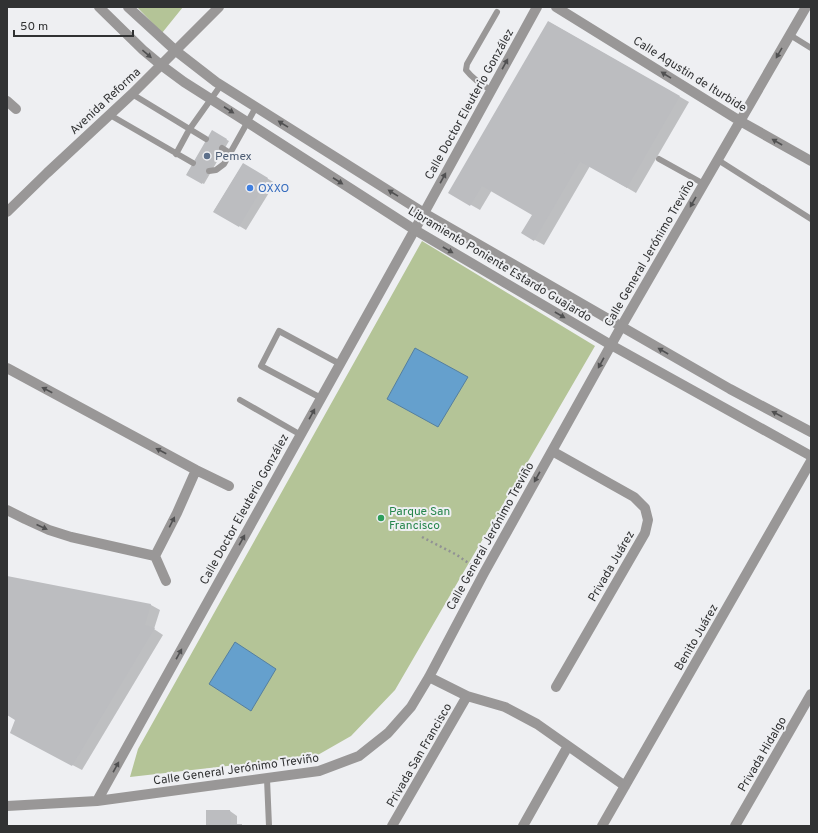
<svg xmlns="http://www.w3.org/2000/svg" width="818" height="833" viewBox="0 0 818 833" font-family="Overpass,sans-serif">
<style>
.green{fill:#b4c497}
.water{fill:#65a0cd;stroke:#557f9f}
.shadow{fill:#0003}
.building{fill:#bcbdc0}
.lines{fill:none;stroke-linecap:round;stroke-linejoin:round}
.path{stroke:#919294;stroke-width:2.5;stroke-dasharray:2 3;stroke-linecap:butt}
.service{stroke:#999797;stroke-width:6}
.minor{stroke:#999797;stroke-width:10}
.tertiary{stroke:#999797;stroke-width:10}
.oneway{fill:#505051}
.service-dot{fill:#5c6f8a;stroke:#eeeff2;stroke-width:1.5}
.shop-dot{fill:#3f7fe0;stroke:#eeeff2;stroke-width:1.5}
.leisure-dot{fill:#2e9e5b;stroke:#eeeff2;stroke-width:1.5}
.labels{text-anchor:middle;stroke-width:4;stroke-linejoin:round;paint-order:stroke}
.street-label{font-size:12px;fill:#313233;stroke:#eeeff2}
.service-label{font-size:12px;fill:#4e5e75;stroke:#eeeff2;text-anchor:start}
.shop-label{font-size:12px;fill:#366cbe;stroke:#eeeff2;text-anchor:start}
.leisure-label{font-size:12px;fill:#27864d;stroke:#eeeff2;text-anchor:start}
</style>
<rect width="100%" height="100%" fill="#eeeff2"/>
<!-- green -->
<path class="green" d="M137,7h46l-21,26z
M422,241l173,105 -200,344 -44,46 -35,20 -186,21 8,-28z"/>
<!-- water -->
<path class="water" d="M415,348l53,29 -30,50 -51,-28z
M235,642l41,27 -25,42 -42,-27z"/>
<!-- shadow -->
<path class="shadow" d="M549,22l140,80 -53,91 -46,-27 -46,79 -22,-12 11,-19 -41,-24 -12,20 -30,-17z
M212,132l17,9 -25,43 -17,-10z
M243,164l32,19 -29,47 -32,-19z
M7,577l144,28 9,5 -6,19 9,6 -81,135 -61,-32 -5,-18 -9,-6z
M207,811h23l7,5v9h5l2,1h-37z"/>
<!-- building -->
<path class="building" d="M548,21l132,75 -53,92 -66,-37 19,11 -46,79 -13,-8 11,-18 -50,-29 -12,20 -22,-13z
M212,130l15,9 -25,45 -16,-9z
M243,163l25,15 -29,49 -26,-15z
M7,576l144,28 -6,21 10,3 -83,138 -62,-33 5,-13 -8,-5z
M206,810h24l1,14h11v2h-36z"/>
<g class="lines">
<!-- path -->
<path class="path" d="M422,537l35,18 17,12"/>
<!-- service -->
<path class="service" d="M790,35l21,13
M491,90c-9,-5 -18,-11 -25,-20l1,-6 30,-52
M132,94l74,45
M110,115l83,48
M222,148l8,5
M176,154l13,-24 32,-45
M659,159l45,25
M718,160l93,59
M209,171l7,-1 8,-6 32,-57
M321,398l-60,-32 18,-35 61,33
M240,400l61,35
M267,779l2,47"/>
<!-- minor -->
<path class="minor" d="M556,7l184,114 71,40
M7,101l9,8
M7,368l189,102 33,16
M552,451l82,46 11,11 3,12 -3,13 -89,154
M7,510l18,9 24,11 22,7 84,19
M155,556l22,-43 19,-43
M155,556l11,25
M429,677l38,19 38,11 32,17 88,62
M97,801l327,-588 113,-206
M7,806l90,-5 222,-30 40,-15 29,-23 23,-26 18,-30 55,-104 137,-246 185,-320
M392,826l75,-130
M523,826l45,-80
M602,826l209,-365
M735,826l76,-132"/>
<!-- tertiary -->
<path class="tertiary" d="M99,7l44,43 18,15 23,17 63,40 168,108 196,115 200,111
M128,7l48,44 40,31 208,131 306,176 81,43
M7,212l40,-39 85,-79 87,-87"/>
</g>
<!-- one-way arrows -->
<defs><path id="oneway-solid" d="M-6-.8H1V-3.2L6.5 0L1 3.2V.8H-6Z"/></defs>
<g class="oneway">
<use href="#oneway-solid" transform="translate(779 53) rotate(120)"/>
<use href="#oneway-solid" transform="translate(147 54) rotate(40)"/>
<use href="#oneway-solid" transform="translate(505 64) rotate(-61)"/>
<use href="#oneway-solid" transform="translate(666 75) rotate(-148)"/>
<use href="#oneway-solid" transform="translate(229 110) rotate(33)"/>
<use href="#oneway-solid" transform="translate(283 124) rotate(-148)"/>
<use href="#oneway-solid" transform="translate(777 142) rotate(-150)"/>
<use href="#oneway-solid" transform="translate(443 178) rotate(-61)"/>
<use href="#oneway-solid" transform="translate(338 181) rotate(33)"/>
<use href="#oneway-solid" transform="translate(393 193) rotate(-148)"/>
<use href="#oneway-solid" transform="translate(693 202) rotate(120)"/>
<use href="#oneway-solid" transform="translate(448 250) rotate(30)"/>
<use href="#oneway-solid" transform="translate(560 315) rotate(30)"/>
<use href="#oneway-solid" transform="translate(663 351) rotate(-150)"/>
<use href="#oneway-solid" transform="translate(601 363) rotate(119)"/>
<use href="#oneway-solid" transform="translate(47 390) rotate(-152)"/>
<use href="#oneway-solid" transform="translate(312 414) rotate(-61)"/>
<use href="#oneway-solid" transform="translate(777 414) rotate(-152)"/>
<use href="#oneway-solid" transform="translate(161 451) rotate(-152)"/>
<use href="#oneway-solid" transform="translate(537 477) rotate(119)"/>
<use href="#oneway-solid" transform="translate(172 522) rotate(-63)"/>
<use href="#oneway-solid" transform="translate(42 527) rotate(24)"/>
<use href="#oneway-solid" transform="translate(242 540) rotate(-61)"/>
<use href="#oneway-solid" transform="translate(179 654) rotate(-61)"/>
<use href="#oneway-solid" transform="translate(116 767) rotate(-61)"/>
</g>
<!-- markers -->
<circle class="service-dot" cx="207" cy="156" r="4"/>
<circle class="shop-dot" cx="250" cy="188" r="4"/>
<circle class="leisure-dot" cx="381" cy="518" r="4"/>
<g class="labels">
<!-- street labels -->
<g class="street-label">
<text transform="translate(690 74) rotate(32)" y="4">Calle Agustin de Iturbide</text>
<text transform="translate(105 101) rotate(-43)" y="4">Avenida Reforma</text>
<text transform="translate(469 104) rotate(-61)" y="4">Calle Doctor Eleuterio González</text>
<text transform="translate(649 253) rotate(-60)" y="4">Calle General Jerónimo Treviño</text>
<text transform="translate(500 264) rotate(31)" y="4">Libramiento Poniente Estardo Guajardo</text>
<text transform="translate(244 509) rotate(-61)" y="4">Calle Doctor Eleuterio González</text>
<text transform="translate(490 536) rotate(-61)" y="4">Calle General Jerónimo Treviño</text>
<text transform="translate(611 566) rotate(-60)" y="4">Privada Juárez</text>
<text transform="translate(696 637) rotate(-60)" y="4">Benito Juárez</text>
<text transform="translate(762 754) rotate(-60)" y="4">Privada Hidalgo</text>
<text transform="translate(419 755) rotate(-60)" y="4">Privada San Francisco</text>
<text transform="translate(236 769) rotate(-8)" y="4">Calle General Jerónimo Treviño</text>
</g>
<!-- service labels -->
<g class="service-label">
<text x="215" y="160">Pemex</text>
</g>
<!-- shop labels -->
<g class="shop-label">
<text x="258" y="192">OXXO</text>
</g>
<!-- leisure labels -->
<g class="leisure-label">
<text x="389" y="515">Parque San<tspan x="389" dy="14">Francisco</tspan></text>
</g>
</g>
<!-- border -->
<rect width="818" height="833" fill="none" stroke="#313233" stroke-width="16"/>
<!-- scale -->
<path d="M14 30v6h119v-6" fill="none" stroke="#313233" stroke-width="2"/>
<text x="20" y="30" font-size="12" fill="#313233" stroke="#eeeff2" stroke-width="3" paint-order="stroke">50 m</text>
</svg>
